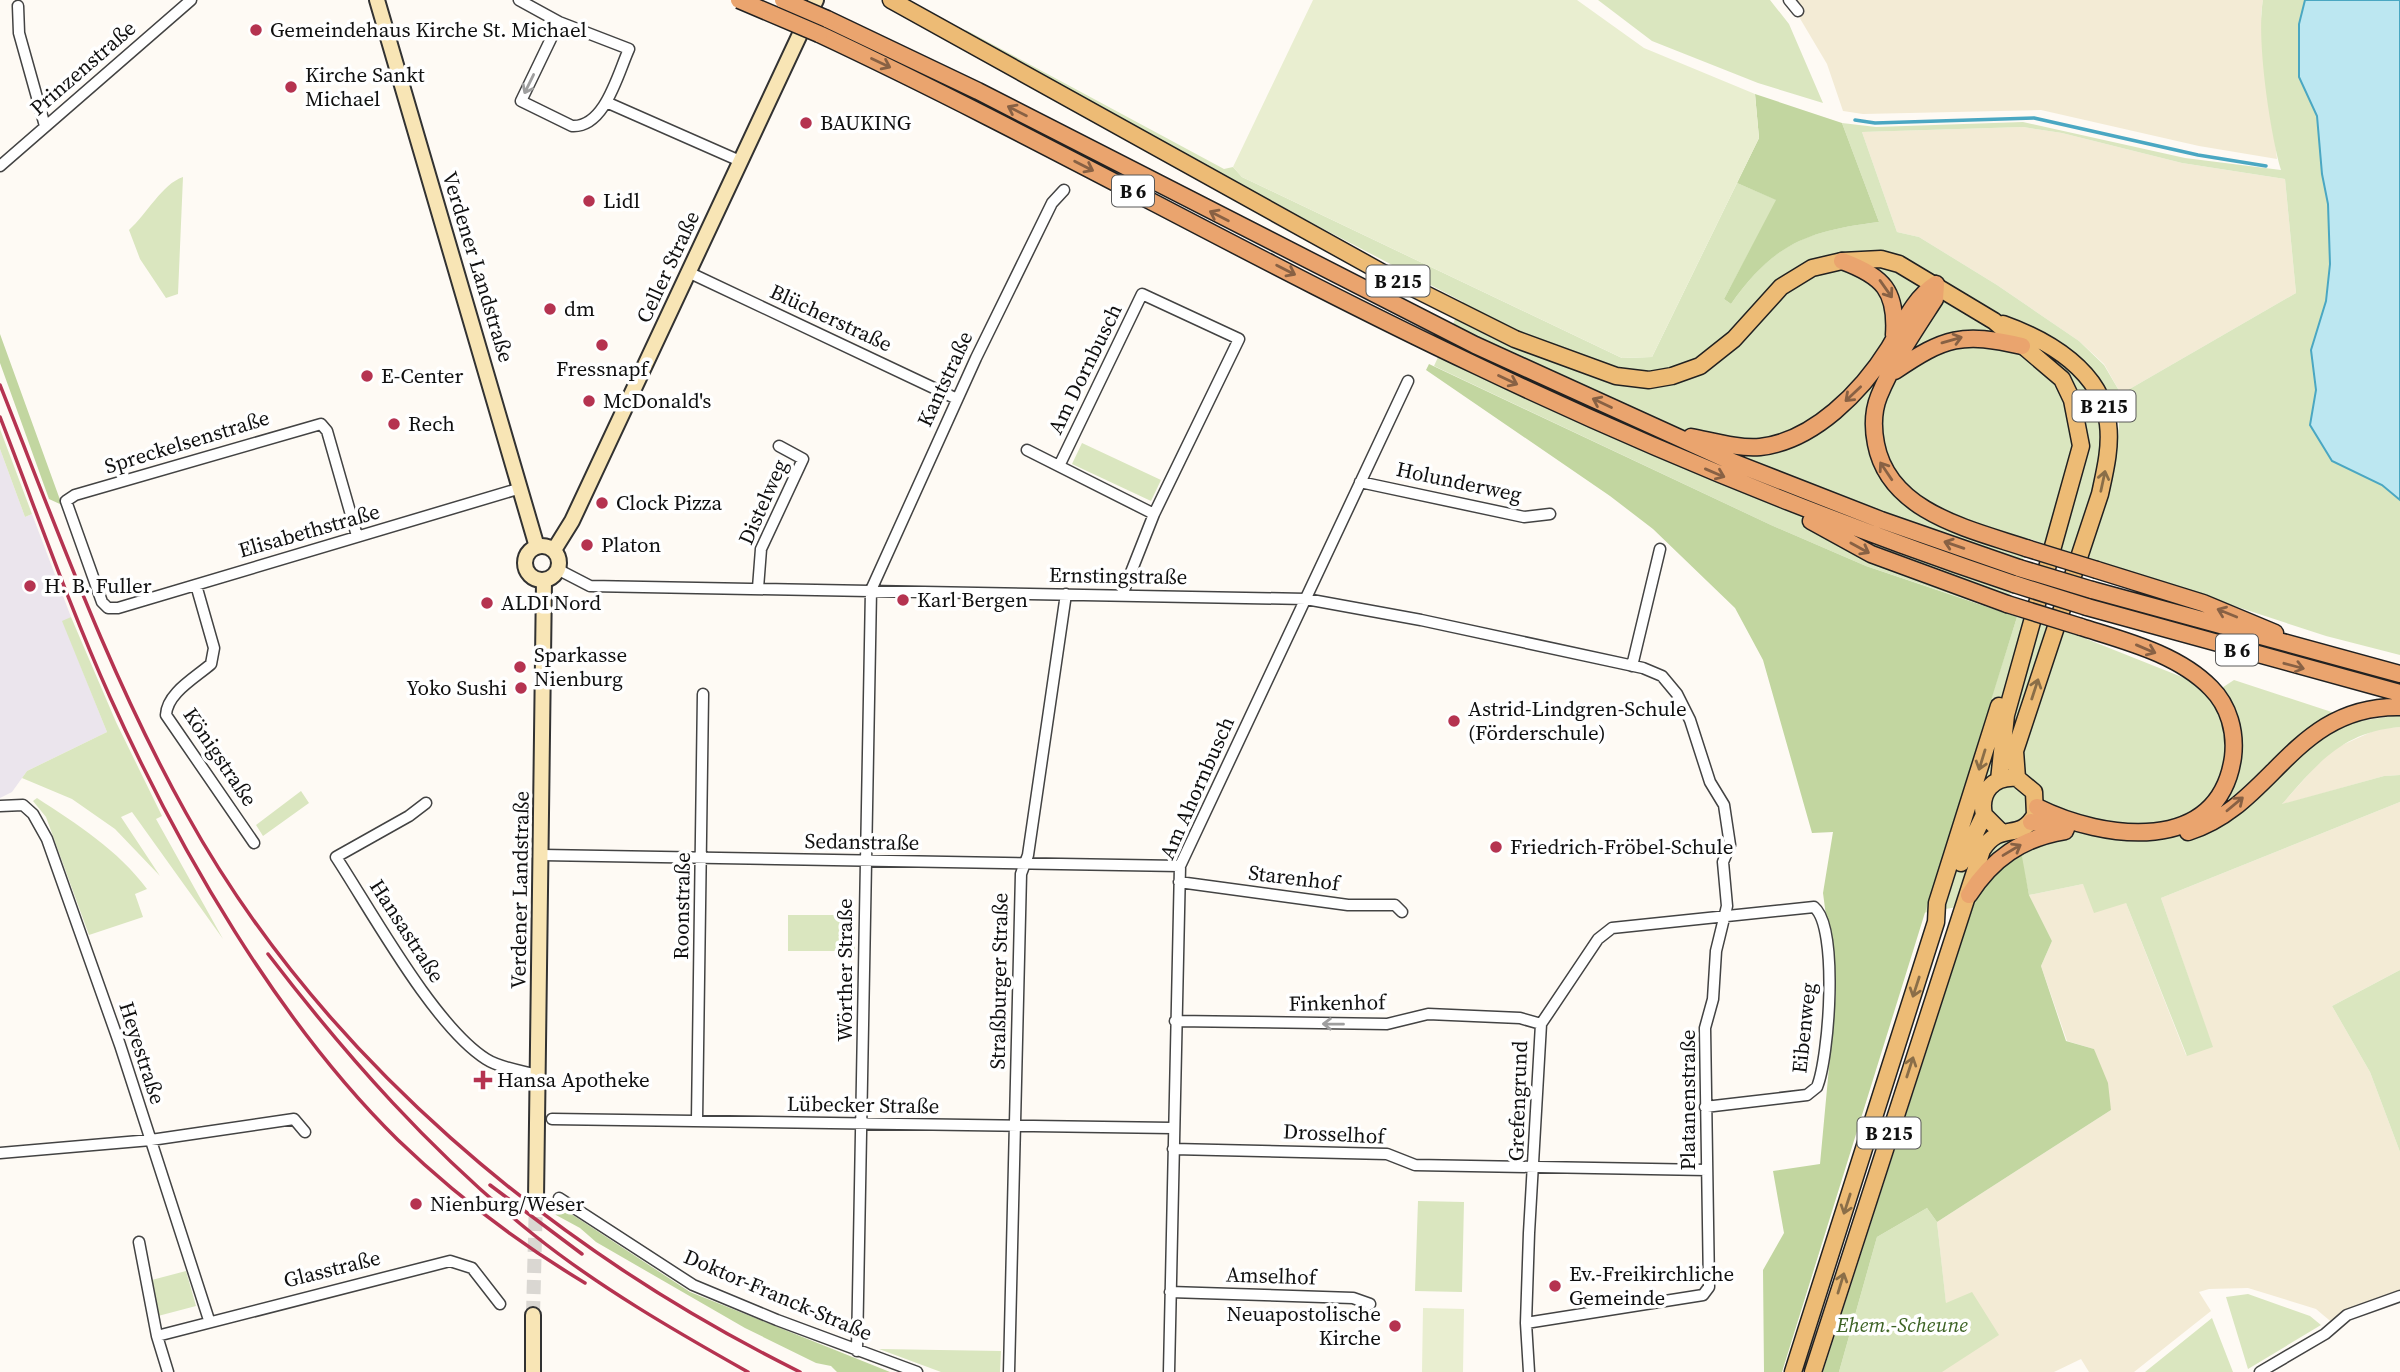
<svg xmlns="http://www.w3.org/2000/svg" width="2400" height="1372" viewBox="0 0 2400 1372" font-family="'Source Serif 4',serif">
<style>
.industrial{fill:#ebe5ed}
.farmland{fill:#f3ebd5}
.green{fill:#dae6bf;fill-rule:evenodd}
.forest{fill:#c2d6a0}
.pitch{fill:#e9eed0}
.water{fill:#bce7f1;stroke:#4aa7c2;stroke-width:2}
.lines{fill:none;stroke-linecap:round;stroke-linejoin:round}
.stream{stroke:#4aa7c2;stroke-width:3.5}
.secondary-tunnel{stroke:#dad7d2;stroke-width:14;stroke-dasharray:14 7;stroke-linecap:butt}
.minor-casing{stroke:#434343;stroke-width:13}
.secondary-casing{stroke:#323232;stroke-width:18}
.primary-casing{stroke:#212121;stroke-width:19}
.trunk-casing{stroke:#212121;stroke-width:19}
.minor{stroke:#fff;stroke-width:10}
.secondary{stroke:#f8e5b5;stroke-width:14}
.primary{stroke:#edbb75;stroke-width:16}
.trunk{stroke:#eaa46e;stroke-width:16}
.rail{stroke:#b53350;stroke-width:3.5}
.trunk-bridge-casing{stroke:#212121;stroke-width:19;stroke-linecap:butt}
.trunk-bridge{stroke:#eaa46e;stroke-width:16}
.oneway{stroke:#886144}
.oneway2{stroke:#9f9f9f}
.oneway3{stroke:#8a6e48}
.poi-dot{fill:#b53350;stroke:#fff;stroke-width:2.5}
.labels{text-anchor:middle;stroke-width:7;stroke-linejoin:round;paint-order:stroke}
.shield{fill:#fff;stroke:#585858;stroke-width:2}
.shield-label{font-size:19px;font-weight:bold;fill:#101010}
.poi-label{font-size:21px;fill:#101010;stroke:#fff;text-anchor:start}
.street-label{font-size:21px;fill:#101010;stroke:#fff}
.park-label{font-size:21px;font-style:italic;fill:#3d6325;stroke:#fff}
</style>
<rect width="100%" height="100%" fill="#fefaf4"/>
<!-- industrial -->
<path class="industrial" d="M0,449l25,68 7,-3 39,103 -8,5 44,110 -80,39 -15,21 -12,6z"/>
<!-- farmland -->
<path class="farmland" d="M1789,0h474l-2,14 16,145 -78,-13 -158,-36 -178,4 -20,-3 -16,-47z
M2023,127l39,6 120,30 103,16 11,114 -175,101 -17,-30 -25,-23 -82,-56 -78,-48 -22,-5 -35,-100z
M2400,727v48l-16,1 -103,29 42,-47 17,-12 38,-17z
M2400,802v168l-68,36 38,66 30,80v142l-65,31 -19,-16 -68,-21 -39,1 -10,3 12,19 -77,61h-45l-8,-13 -27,13h-112l4,-68 -9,-82 174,-112 -17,-61 -27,-8 -26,-75 11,-25 -23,-46 54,-11 43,19 60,152 26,-9 -51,-148z"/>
<!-- green -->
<path class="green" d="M1598,0h172l19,24 34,79 -65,-20 -106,-42z
M2263,0h42l-6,24v53l18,39 5,58 6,30 2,60 -4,37 -15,49 5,40 -6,35 22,36 50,24 18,15v155l-74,-19 -296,-97 -26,73 -138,-46 -95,-41 -337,-159 29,-64 -237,-124 -262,-143 2,-5 258,139 9,-2 9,10 380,181 30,-1 85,-174 40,17 -53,99 7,5c43,-61 76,-73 148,-82l-37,-99 34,4 147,-5 162,36 96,12c-11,-38 -25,-132 -18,-170zM2023,127l39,6 120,30 103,16 11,114 -175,101 -17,-29 -25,-24 -82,-56 -78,-48 -22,-5 -35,-100zM2113,393l8,1 -4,59 -2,-35 -7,-22z
M183,177l-5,117 -12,4 -26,-39 -11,-29c18,-16 33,-46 54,-53z
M0,429l32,85 -7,3 -25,-68z
M1082,443l79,37 -10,21 -79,-37z
M71,617l45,105 46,94 -6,3 67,120 -91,-127 -11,5 39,59 -45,-47 -43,-30 -50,-21 5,-7 80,-39 -45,-111z
M2017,617l62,19 108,43 21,18 26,-17 125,41 41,-6v12c-58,5 -82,36 -118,77l102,-28 16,-1v27l-239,96 52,149 -26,9 -61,-153 -32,10 -11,-29 -54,11 -9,-43 -27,21 -19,31 -51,9z
M301,791l8,12 -46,33 -7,-11z
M37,798c40,26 81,52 110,91l-12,5 8,23 -54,18 -43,-118 -13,-16z
M788,915h67v36h-67z
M2400,970v182l-30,-80 -38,-66z
M1418,1201l46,1 -2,90 -47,-1z
M1927,1208l10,14 9,81 26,-11 27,43 -57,37h-103l38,-135z
M186,1271l10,35 -38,10 -10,-35z
M2248,1294l62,22 11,9 -73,44 -22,-72z
M2212,1318l21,54h-88z
M879,1349l122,2 -1,21h-59z"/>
<!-- forest -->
<path class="forest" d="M1755,94l87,29 37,99c-71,9 -105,21 -148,82l-7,-5 52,-99 -39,-17 22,-45z
M0,334l59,163 3,8 -13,-6 -49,-136z
M1429,364l342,161 95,41 151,51 -235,755h-18l-1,-102 21,-37 -11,-62 47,-7 16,-172 -13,-99 10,-61 -21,1 -49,-173 -28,-52 -82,-79 -43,-33 -184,-126z
M2021,851l8,44 23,46 -11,25 25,75 28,8 14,34 3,27 -174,112 -10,-14 -50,29 -38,135h-16l151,-468 18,-31z
M550,1200l140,92 200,80h-53l-6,-6 -15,-3 -71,-35 -149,-86 -16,-14 -24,-13z"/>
<!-- pitch -->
<path class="pitch" d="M1313,0h264l67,48 111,46 4,44 -107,219 -30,1 -380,-181 -9,-10z
M1423,1308l41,1 -1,63h-41z"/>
<!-- water -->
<path class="water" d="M2305,0h95v500l-18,-15 -50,-24 -22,-36 6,-35 -5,-40 15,-49 4,-37 -2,-60 -6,-30 -5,-58 -18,-39v-53z"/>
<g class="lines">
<!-- stream -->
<path class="stream" d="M1855,120l20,3 159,-5 164,37 68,11"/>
<!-- secondary-tunnel -->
<path class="secondary-tunnel" d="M533,1315l3,-115"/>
<!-- minor casing -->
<g class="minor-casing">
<path id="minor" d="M519,0l40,22 70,27c-11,24 -24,79 -57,77l-51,-25 38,-79
M1789,0l9,11
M18,6l1,27 26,93
M606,102l134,59
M0,166l191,-166
M688,272l269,127
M1027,450l127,64
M1059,466l83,-172 97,45 -85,175 -32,81
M1360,482l164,35 26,-3
M357,536l-30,-105 -6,-7 -246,71 -9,6 36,101 6,6h10l403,-120
M559,570l31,16 716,13 115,21 222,48 19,8 15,18 13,26 20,62 14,23 6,40 -7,17 4,44 -11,45 -3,48 -8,29 4,259 -6,8 -177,28
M196,585l18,63 -3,16c-16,14 -44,29 -45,51l88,128
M758,588l3,-39 42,-90 -24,-13
M1632,666l28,-117
M426,803l-17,13 -73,41c36,55 98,169 150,202 14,9 36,12 52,16
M0,806l23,-1 10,9 14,25 73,206 89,275
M542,855l638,11
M1179,882l169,23h47l7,7
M1175,1021l212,3 41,-10 92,4 21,6
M552,1119l620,9
M697,1120l6,-426
M1173,1149l214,5 28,11 292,5
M0,1153l151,-13 143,-21 11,13
M559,1198l134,87 84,35 140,52
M139,1242l18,94 11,36
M1170,1292l183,6 17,6
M157,1336l293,-75 22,7 28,36
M857,1351l14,-761 105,-232 76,-155 12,-13
M1009,1372l12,-498 7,-19 38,-261
M1169,1372l11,-506 228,-485
M1529,1372l-3,-49 3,-90 12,-209 57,-85 14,-11 202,-21c25,20 15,151 3,180l-10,8 -102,12
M2260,1372l65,-38 22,-19 53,-19"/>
</g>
<!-- secondary casing -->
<g class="secondary-casing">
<path id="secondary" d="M377,0l160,547
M525 563a17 17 0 1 1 34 0a17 17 0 1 1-34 0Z
M554,550l18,-29 244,-521
M536,1200l8,-619
M533,1315v57"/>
</g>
<!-- primary casing -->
<g class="primary-casing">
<path id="primary" d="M891,0l492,273 132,66 101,37 33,4 23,-4 28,-10 34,-27 47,-52 31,-19 30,-7 39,-2 18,5 95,57 68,58 10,21 9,46 -75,269 -7,65
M2003,324c45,16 99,47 105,100 3,23 -3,47 -8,70l-85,257 2,27
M1961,863l23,-48
M1793,1372l143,-450 1,-19 62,-197
M1813,1372l169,-522c19,-30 37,-7 53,-35l-1,-23 -17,-14c-24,-2 -38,14 -33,37l16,16"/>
</g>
<!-- trunk casing -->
<g class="trunk-casing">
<path id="trunk" d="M827,19l151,72 497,254 255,116 151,59 138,48
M819,34c222,104 434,226 656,331 176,84 354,157 539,219
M1842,261c41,15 55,30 52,74
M1936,284l-1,15c-20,31 -42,63 -56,97 -6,15 -6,33 -3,48 13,68 93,85 150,104
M1895,371c50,-34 67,-39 127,-25
M1691,437c21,4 48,12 69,10 54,-6 102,-56 129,-99 14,-23 24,-49 47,-64
M1811,521l60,33 136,50
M2097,570l106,33 72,30
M2092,590l308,84
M2087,607l313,86
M2037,807c66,33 182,49 196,-50 3,-25 -4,-51 -22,-69 -33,-34 -86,-47 -130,-61
M2031,822l35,7
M2188,832c85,-26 105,-127 212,-125
M1969,895c23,-36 53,-57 96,-64"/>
</g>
<!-- minor -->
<use href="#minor" class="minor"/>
<!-- secondary -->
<use href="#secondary" class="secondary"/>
<!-- primary -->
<use href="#primary" class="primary"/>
<!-- trunk -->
<use href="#trunk" class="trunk"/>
<!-- rail -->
<path class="rail" d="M0,385c57,144 110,292 186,428 135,244 366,436 614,559
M0,417c36,93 69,189 110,280 69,153 168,325 288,443 57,55 119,102 187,143
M268,954c79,103 164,199 266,281 65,52 141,96 214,137
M490,1185l92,69"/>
<!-- trunk-bridge casing -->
<g class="trunk-bridge-casing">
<path id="trunk-bridge" d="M739,0l80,34
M783,0l44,19
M2026,548l71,22
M2019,568l73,22
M2014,584l73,23
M2007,604l74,23"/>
</g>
<!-- trunk-bridge -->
<use href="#trunk-bridge" class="trunk-bridge"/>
</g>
<!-- one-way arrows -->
<defs><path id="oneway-shaft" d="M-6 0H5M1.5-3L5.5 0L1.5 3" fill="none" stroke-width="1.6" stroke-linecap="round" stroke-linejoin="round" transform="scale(1.75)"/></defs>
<g class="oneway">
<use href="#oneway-shaft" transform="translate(881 63) rotate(25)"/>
<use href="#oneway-shaft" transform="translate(1017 111) rotate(-153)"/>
<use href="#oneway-shaft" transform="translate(1084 166) rotate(27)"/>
<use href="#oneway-shaft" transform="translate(1219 216) rotate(-153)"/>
<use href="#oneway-shaft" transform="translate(1286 270) rotate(27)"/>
<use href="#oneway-shaft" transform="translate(1886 289) rotate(55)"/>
<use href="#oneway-shaft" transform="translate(1952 340) rotate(-16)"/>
<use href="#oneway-shaft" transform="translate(1508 380) rotate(25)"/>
<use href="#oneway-shaft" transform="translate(1853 394) rotate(137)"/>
<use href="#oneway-shaft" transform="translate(1602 403) rotate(-155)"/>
<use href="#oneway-shaft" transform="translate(1886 471) rotate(-124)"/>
<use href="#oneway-shaft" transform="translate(1715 473) rotate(23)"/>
<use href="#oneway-shaft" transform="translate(1954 545) rotate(-161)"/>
<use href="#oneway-shaft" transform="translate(1860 548) rotate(29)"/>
<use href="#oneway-shaft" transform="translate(2227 613) rotate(-158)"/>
<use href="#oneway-shaft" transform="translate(2146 649) rotate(23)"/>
<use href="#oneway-shaft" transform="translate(2294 666) rotate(15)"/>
<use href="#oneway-shaft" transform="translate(2235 804) rotate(-40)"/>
<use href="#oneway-shaft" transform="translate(2012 850) rotate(-31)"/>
</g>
<g class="oneway2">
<use href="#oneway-shaft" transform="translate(529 84) rotate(116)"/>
<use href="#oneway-shaft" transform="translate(1333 1024) rotate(-179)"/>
</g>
<g class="oneway3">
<use href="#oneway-shaft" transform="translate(2103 481) rotate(-78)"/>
<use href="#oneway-shaft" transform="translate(2035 689) rotate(-72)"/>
<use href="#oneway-shaft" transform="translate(1982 760) rotate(107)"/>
<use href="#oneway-shaft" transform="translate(1916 987) rotate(108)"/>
<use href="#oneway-shaft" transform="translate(1910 1067) rotate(-72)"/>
<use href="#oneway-shaft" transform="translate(1847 1204) rotate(108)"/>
<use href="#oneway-shaft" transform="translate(1841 1283) rotate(-73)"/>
</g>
<!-- markers -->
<g class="poi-dot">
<circle cx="256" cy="30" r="7"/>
<circle cx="291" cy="87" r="7"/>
<circle cx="806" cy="123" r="7"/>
<circle cx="589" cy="201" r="7"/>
<circle cx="550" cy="309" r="7"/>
<circle cx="602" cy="345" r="7"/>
<circle cx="367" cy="376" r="7"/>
<circle cx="589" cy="401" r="7"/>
<circle cx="394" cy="424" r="7"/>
<circle cx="602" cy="503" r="7"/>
<circle cx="587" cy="545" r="7"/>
<circle cx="30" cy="586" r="7"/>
<circle cx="903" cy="600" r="7"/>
<circle cx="487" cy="603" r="7"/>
<circle cx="520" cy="667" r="7"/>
<circle cx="521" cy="688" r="7"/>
<circle cx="1454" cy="721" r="7"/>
<circle cx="1496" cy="847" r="7"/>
<path d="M479.5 1069.5h7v7h7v7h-7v7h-7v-7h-7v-7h7z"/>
<circle cx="416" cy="1204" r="7"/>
<circle cx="1555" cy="1286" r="7"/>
<circle cx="1395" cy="1326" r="7"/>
</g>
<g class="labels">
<!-- shield labels -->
<g class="shield">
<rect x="1112" y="175.5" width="42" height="31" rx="5"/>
<rect x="1366.5" y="265.5" width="63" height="31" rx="5"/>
<rect x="2072.5" y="390.5" width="63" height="31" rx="5"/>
<rect x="2216" y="634.5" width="42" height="31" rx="5"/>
<rect x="1857.5" y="1117.5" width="63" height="31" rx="5"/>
</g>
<g class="shield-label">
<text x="1133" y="198">B 6</text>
<text x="1398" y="288">B 215</text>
<text x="2104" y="413">B 215</text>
<text x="2237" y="657">B 6</text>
<text x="1889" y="1140">B 215</text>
</g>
<!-- poi labels -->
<g class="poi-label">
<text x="270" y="37">Gemeindehaus Kirche St. Michael</text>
<text x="305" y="82">Kirche Sankt<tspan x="305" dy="24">Michael</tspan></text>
<text x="820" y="130">BAUKING</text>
<text x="603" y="208">Lidl</text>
<text x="564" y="316">dm</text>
<text x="602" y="376" text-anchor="middle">Fressnapf</text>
<text x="381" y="383">E-Center</text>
<text x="603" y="408">McDonald's</text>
<text x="408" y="431">Rech</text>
<text x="616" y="510">Clock Pizza</text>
<text x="601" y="552">Platon</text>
<text x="44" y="593">H. B. Fuller</text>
<text x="917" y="607">Karl Bergen</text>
<text x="501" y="610">ALDI Nord</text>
<text x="534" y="662">Sparkasse<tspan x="534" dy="24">Nienburg</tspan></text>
<text x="507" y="695" text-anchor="end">Yoko Sushi</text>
<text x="1468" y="716">Astrid-Lindgren-Schule<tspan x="1468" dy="24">(Förderschule)</tspan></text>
<text x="1510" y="854">Friedrich-Fröbel-Schule</text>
<text x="497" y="1087">Hansa Apotheke</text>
<text x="430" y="1211">Nienburg/Weser</text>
<text x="1569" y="1281">Ev.-Freikirchliche<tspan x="1569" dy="24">Gemeinde</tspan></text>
<text x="1381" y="1321" text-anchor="end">Neuapostolische<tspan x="1381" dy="24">Kirche</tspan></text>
</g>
<!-- street labels -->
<g class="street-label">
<text transform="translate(83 68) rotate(-41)" y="7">Prinzenstraße</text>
<text transform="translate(478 267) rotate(73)" y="7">Verdener Landstraße</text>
<text transform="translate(668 267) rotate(-65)" y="7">Celler Straße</text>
<text transform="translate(831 318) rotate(25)" y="7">Blücherstraße</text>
<text transform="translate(1085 369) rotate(-64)" y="7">Am Dornbusch</text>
<text transform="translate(945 379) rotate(-65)" y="7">Kantstraße</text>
<text transform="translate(187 442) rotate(-17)" y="7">Spreckelsenstraße</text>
<text transform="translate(1459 482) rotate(12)" y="7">Holunderweg</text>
<text transform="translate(763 502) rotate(-66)" y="7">Distelweg</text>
<text transform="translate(309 531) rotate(-16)" y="7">Elisabethstraße</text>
<text transform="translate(1118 576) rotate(1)" y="7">Ernstingstraße</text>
<text transform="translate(220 757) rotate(56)" y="7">Königstraße</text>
<text transform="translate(1197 788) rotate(-66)" y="7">Am Ahornbusch</text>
<text transform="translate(862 842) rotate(1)" y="7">Sedanstraße</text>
<text transform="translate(1294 878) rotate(7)" y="7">Starenhof</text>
<text transform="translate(520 890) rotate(-89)" y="7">Verdener Landstraße</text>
<text transform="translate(682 906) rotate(-89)" y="7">Roonstraße</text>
<text transform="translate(407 931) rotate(57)" y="7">Hansastraße</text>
<text transform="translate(845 970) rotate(-90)" y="7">Wörther Straße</text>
<text transform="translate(999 981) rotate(-89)" y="7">Straßburger Straße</text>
<text transform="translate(1337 1003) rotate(-1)" y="7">Finkenhof</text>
<text transform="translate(1804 1028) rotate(-84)" y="7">Eibenweg</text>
<text transform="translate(142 1053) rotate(72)" y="7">Heyestraße</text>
<text transform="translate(1688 1100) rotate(-90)" y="7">Platanenstraße</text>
<text transform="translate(1518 1101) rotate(-88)" y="7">Grefengrund</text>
<text transform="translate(863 1105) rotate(1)" y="7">Lübecker Straße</text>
<text transform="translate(1334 1134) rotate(3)" y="7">Drosselhof</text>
<text transform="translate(332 1269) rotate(-14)" y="7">Glasstraße</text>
<text transform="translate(1271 1276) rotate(2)" y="7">Amselhof</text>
<text transform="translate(778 1295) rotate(23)" y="7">Doktor-Franck-Straße</text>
</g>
<!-- park labels -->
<g class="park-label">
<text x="1902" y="1332">Ehem.-Scheune</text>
</g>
</g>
</svg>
